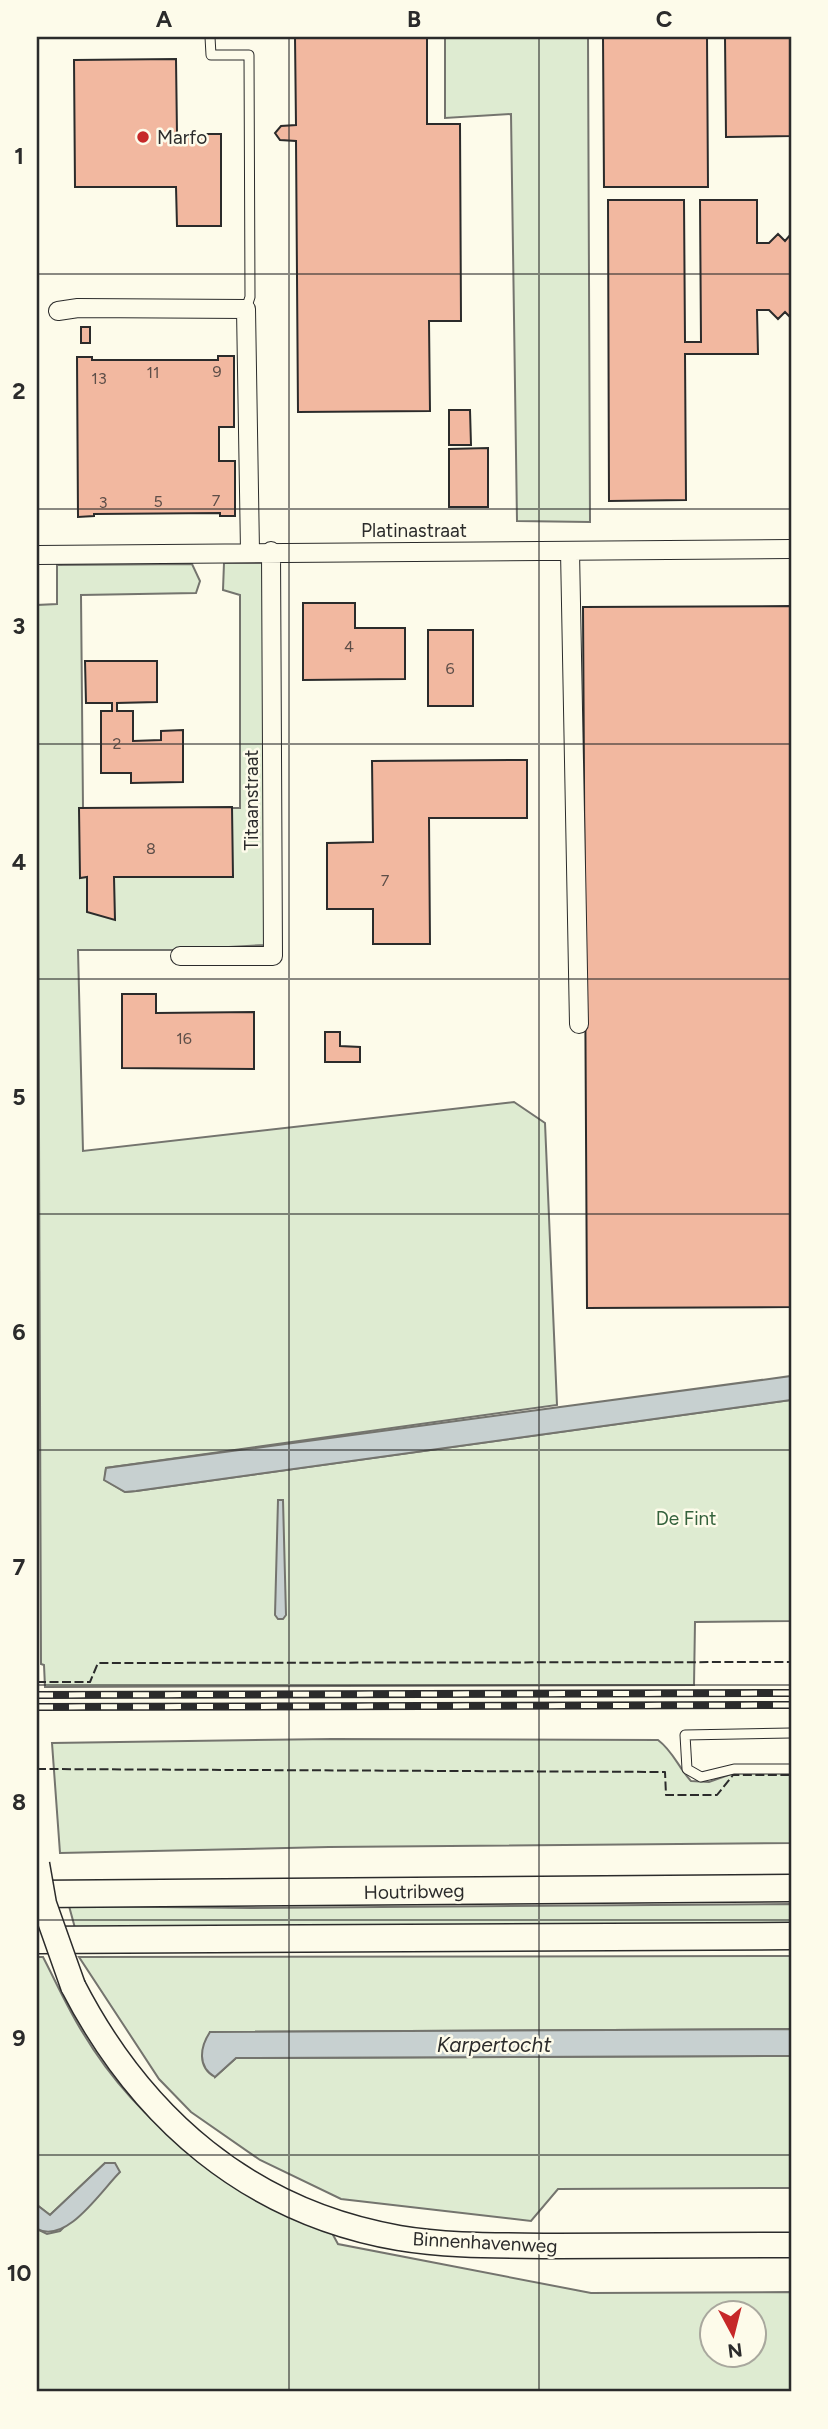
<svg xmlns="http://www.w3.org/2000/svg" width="828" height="2429" viewBox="0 0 828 2429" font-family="Figtree,sans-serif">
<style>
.green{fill:#deebd1;stroke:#74746e;stroke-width:2;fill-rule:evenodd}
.water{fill:#c7d0d0;stroke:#74746e;stroke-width:2}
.building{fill:#f2b8a0;stroke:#2b2b2b;stroke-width:2}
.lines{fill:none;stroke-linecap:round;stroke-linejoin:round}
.service-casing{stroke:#2b2b2b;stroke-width:11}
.minor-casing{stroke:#2b2b2b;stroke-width:20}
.secondary-casing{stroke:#2b2b2b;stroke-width:27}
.primary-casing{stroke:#2b2b2b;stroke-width:29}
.service{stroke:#fdfbea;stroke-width:9}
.minor{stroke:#fdfbea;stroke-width:18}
.secondary{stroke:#fdfbea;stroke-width:24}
.primary{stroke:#fdfbea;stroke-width:26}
.rail-casing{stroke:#2b2b2b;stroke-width:8}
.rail{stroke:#fdfbea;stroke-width:5;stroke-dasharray:16;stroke-linecap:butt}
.secondary-bridge-casing{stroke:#2b2b2b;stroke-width:27;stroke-linecap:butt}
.secondary-bridge{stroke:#fdfbea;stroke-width:24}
.fence{stroke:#2b2b2b;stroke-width:2;stroke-dasharray:9 3.5;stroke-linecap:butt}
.grid{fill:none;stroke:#2b2b2b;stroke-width:2;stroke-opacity:0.55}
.poi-dot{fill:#c62828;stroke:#fdfbea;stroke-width:2.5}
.labels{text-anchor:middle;stroke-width:5;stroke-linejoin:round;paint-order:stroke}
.number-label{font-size:16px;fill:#5d4e48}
.poi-label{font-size:19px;fill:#2b2b2b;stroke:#fdfbea;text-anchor:start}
.street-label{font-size:19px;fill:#2b2b2b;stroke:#fdfbea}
.park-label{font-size:19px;fill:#34623c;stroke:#fdfbea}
.water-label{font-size:21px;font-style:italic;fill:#2b2b2b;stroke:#fdfbea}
.neatline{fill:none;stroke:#2b2b2b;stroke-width:2.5}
.grid-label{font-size:23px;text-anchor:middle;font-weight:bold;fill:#2b2b2b}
</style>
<rect width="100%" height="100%" fill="#fdfbea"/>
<!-- green -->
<path class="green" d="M445,37h143l2,485 -73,-1 -6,-407 -66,4z
M224,563h40l1,382 -91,5h-96l5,201 431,-49 31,21 12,282 -451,63 -1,12 20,12 11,-1 655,-91v221l-96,1 -1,63 -649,2 -1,-22 -3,-1 -4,-1059 20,-1v-39l135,-1 8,17 -4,12 -115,2 2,213h157v-213l-17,-5z
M332,1739l326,1c15,11 20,27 33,41l18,1 25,-9h57v70l-462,4 -269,6 -8,-110z
M791,1904v21l-716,3 -6,-22 181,2z
M791,1956v73l-581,3 5,45 21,-19 555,-2v132l-233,1 -27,32 -190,-22 -81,-39 -69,-48 -32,-33 -80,-122z
M37,1957h6c13,25 25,52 40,76 58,97 147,156 249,200l6,11 253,49 200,-1v100h-754v-163l10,5 13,-3 59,-59 -14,-9 -55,52 -13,-10zM712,2314h42v42h-42z"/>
<!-- water -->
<path class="water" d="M791,1376v24l-655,91 -11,1 -21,-12 2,-12z
M278,1500h5l3,115 -3,4h-5l-3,-4z
M791,2029v27l-555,2 -21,19c-18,-10 -15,-30 -5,-45z
M105,2163h10l5,9c-20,20 -53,72 -83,57v-24l13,10z"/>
<!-- building -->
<path class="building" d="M295,37h132v87h33l1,197h-32l1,90 -132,1 -2,-271 -16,-1 -5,-7 6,-7 15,-1z
M603,37h104l1,150h-104z
M725,37h66v99l-65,1z
M176,59l1,75h44v92h-44l-1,-39h-101l-1,-127z
M608,200h76l1,142h16l-1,-142h57v43h12l9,-9 7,7 6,-7v84l-6,-6 -7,7 -9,-9h-12l1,44h-73l1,146 -77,1z
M81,327h9v16h-9z
M218,356h16v71h-15v34h16v55h-15v-3l-126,1v2l-16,1 -1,-160h15v3h126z
M449,410h21l1,35h-22z
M488,448v59h-39v-58z
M303,603h52v25h50v51l-102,1z
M791,606v701l-204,1 -4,-701z
M428,630h45v76h-45z
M85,661h72v41l-40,1v8h16v30l28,-1v-9l22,-1v52l-52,1v-10h-30v-62h11v-8h-26z
M527,760v58h-98l1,126h-57v-35h-46v-66l46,-1 -1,-81z
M232,807l1,70h-119l1,43 -28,-8v-35l-7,1 -1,-70z
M122,994h34v19l98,-1v57l-132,-1z
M325,1032h15v14l20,1v15h-35z"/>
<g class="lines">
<!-- service casing -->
<g class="service-casing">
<path id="service" d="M210,37l1,18h38l1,242 -4,12
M791,1733l-106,2 2,34 14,8 33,-8h57"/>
</g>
<!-- minor casing -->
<g class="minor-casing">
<path id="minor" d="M58,311l20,-3 168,1 4,242
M570,551l9,473
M37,555l754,-6
M180,956h93l-2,-405"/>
</g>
<!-- secondary casing -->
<g class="secondary-casing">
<path id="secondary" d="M73,1986c68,132 176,226 326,252 53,9 106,7 159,8 78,0 156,-1 233,-1"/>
</g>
<!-- primary casing -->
<g class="primary-casing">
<path id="primary" d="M37,1894l754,-6
M37,1940l754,-4"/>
</g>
<!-- service -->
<use href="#service" class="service"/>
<!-- minor -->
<use href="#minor" class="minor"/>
<!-- secondary -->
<use href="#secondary" class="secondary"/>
<!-- primary -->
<use href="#primary" class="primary"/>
<!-- rail casing -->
<g class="rail-casing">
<path id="rail" d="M37,1695l754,-2
M37,1707l754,-2"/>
</g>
<!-- rail -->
<use href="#rail" class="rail"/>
<!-- secondary-bridge casing -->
<g class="secondary-bridge-casing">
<path id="secondary-bridge" d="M37,1864l7,40 29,82"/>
</g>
<!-- secondary-bridge -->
<use href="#secondary-bridge" class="secondary-bridge"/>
<!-- fence -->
<path class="fence" d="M37,1682h53l8,-19 693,-1
M37,1769l628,3 1,23h51l16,-20h58"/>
</g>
<!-- grid -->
<path class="grid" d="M289,37v2355M539,37v2355M37,274h754M37,509h754M37,744h754M37,979h754M37,1214h754M37,1450h754M37,1685h754M37,1920h754M37,2155h754"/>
<!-- markers -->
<circle class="poi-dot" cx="143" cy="137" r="7"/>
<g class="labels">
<!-- number labels -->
<g class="number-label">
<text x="217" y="377">9</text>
<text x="153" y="378">11</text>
<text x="99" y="384">13</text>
<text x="216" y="506">7</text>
<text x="158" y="507">5</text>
<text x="103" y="508">3</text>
<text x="349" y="652">4</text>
<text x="450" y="674">6</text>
<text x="117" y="749">2</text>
<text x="151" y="854">8</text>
<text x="385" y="886">7</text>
<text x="184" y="1044">16</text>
</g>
<!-- poi labels -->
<g class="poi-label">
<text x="157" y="144">Marfo</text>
</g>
<!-- street labels -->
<g class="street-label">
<text x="414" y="537">Platinastraat</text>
<text transform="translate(251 800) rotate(-90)" y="7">Titaanstraat</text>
<text transform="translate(414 1891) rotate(-1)" y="7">Houtribweg</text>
<text transform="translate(485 2242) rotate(3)" y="7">Binnenhavenweg</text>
</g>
<!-- park labels -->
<g class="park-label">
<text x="686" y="1525">De Fint</text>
</g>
<!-- water labels -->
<g class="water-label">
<text x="494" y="2052">Karpertocht</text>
</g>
</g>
<!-- border -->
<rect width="828" height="2429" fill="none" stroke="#fdfbea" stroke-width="77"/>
<!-- north arrow -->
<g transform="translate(733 2334) rotate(173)"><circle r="33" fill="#fdfbea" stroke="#a9a89e" stroke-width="2"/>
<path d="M0-5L12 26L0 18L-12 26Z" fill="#c62828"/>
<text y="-10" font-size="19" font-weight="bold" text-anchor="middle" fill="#2b2b2b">N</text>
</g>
<rect x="38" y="38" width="752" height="2352" class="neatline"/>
<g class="grid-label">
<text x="164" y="27">A</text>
<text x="414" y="27">B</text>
<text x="664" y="27">C</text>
<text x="19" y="164">1</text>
<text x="19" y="399">2</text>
<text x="19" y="634">3</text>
<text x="19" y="870">4</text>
<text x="19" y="1105">5</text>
<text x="19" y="1340">6</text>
<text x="19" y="1575">7</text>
<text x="19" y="1810">8</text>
<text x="19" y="2046">9</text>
<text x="19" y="2281">10</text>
</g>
</svg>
